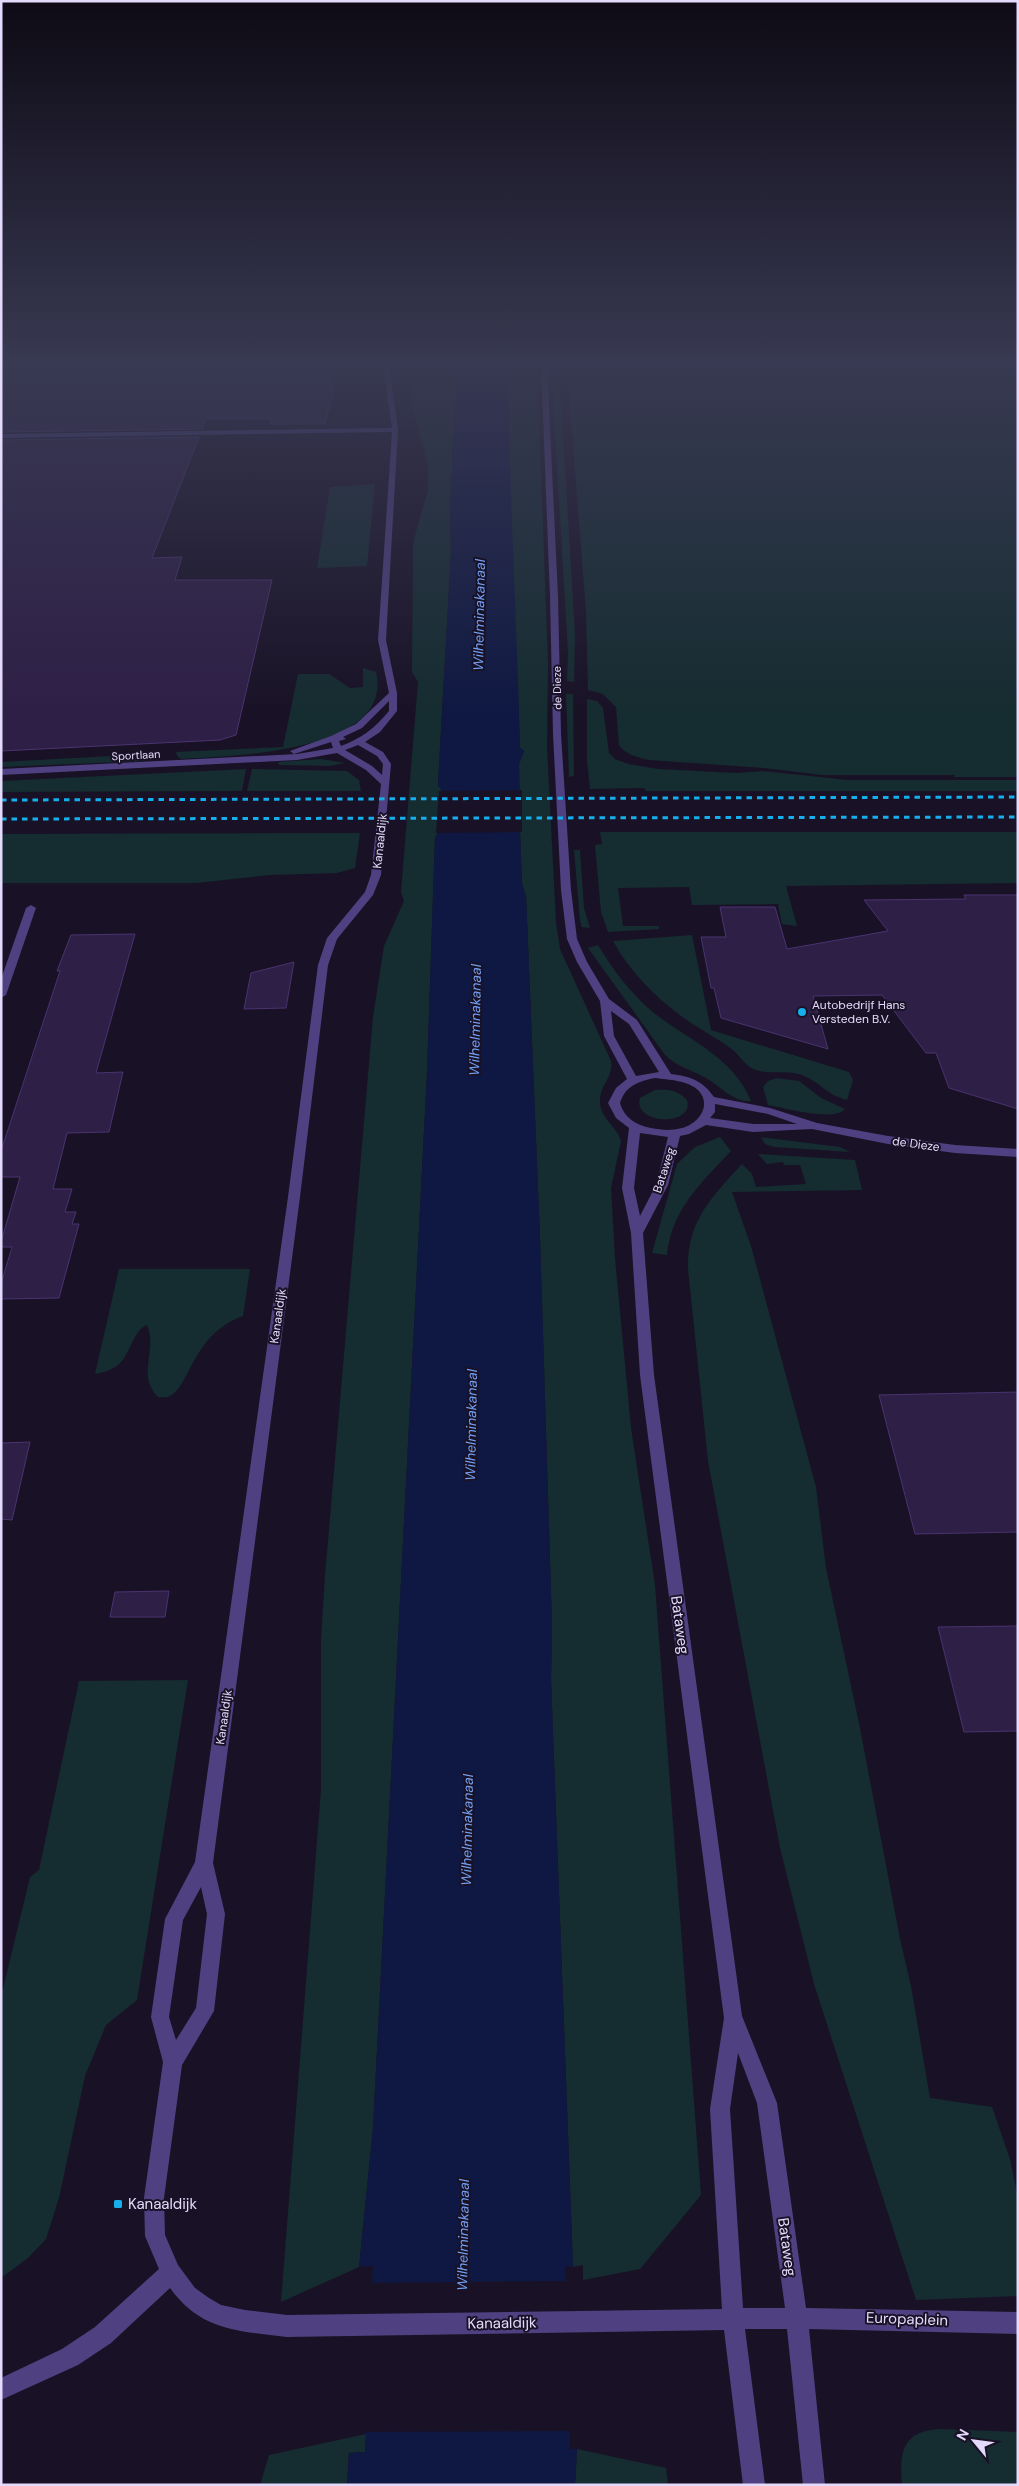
<svg xmlns="http://www.w3.org/2000/svg" width="1019" height="2486" viewBox="0 0 1019 2486" font-family="'DM Sans',sans-serif">
<style>
.green{fill:#152c30}
.water{fill:#0f1842}
.pier{fill:#191226}
.building{fill:#2e1f46;stroke:#4a3370}
.lines{fill:none;stroke-linecap:round;stroke-linejoin:round}
.minor{fill:#4f4181;fill-rule:evenodd}
.rail{stroke:#16afeb;stroke-width:3;stroke-dasharray:5.5 5;stroke-linecap:butt}
.poi-dot{fill:#16afeb;stroke:#191226;stroke-width:2}
.labels{text-anchor:middle;stroke-width:4;stroke-linejoin:round;paint-order:stroke}
.far-street-label{font-size:11px;fill:#e4dafc;stroke:#191226}
.street-label{font-size:12px;fill:#e4dafc;stroke:#191226}
.poi-label{font-size:12px;fill:#e4dafc;stroke:#191226;text-anchor:start}
.water-label{font-size:14px;font-style:italic;fill:#719ff3;stroke:#191226}
.near-street-label{font-size:15px;fill:#e4dafc;stroke:#191226}
.near-poi-label{font-size:15px;fill:#e4dafc;stroke:#191226;text-anchor:start}
</style>
<rect width="100%" height="100%" fill="#191226"/>
<!-- green -->
<path class="green" d="M407,365h50l-7,143 1,44 -13,233 4,6 -4,42 -3,5 -8,235 -54,1056 -14,138 -78,35 40,-512v-151l4,-63 48,-559 11,-71 20,-45 -3,-9 17,-210 -6,-10 1,-129 15,-54v-24l-15,-55z
M508,365h29l11,298 -1,84 9,175 4,27 51,112c3,16 -12,25 -11,40 0,18 17,25 21,40l-10,47 4,70 16,170 24,157 46,610 -61,74 -57,11v-15l-10,2 -22,-587 1,-54 -12,-388 -14,-342 -4,-12 -2,-52 -1,-68 5,-13 -4,-3 -11,-246z
M551,365h7l3,37 14,232 -1,48 -7,-1 1,-29z
M567,365h451v412h-64l1,-2h-133l-58,-7 -115,-8c-12,-3 -23,-5 -30,-15l-3,-38 -13,-13 -15,-4 -2,-77z
M375,484l-8,82 -50,2 13,-81z
M363,668l13,4c19,81 -145,84 -195,87l-4,-3 -1,-4 107,-5 15,-73h31l21,14 13,-1z
M566,694h7l1,82 -5,1z
M587,699l10,2 6,7 6,45 6,6 13,5 30,5 78,4 27,-2 85,9h170v11h-372l-2,-3 -54,1 -3,-29z
M147,754l-1,6 -3,1 -142,6v-5z
M321,759l24,4 -15,3 -51,-1 -1,-3z
M246,769l-4,22 -241,1v-11z
M252,769l95,2 12,9 2,11h-114z
M600,832h418v51l-232,3 11,40 -15,-2 -4,-20 -86,1 -3,-18 -71,1 5,38h36v3l-51,3 -7,-20 -6,-67 7,-1z
M360,833l-5,35 -18,5 -66,2 -74,8h-196v-49z
M574,850h6l4,58 6,20 -8,-1 -2,-6z
M692,935l19,95 138,42 4,8 -6,20c-20,-5 -26,-17 -43,-24 -16,-7 -32,-1 -48,-6 -10,-3 -16,-14 -23,-20 -13,-10 -28,-18 -42,-27 -31,-21 -60,-49 -78,-82z
M598,945c15,25 34,50 56,68 36,28 79,44 97,88 -17,2 -31,-15 -45,-23 -14,-8 -29,-11 -41,-23l-77,-107z
M777,1078l22,3 22,17 24,11c-11,13 -60,-1 -77,-4l-5,-18 5,-6z
M655,1090c13,-1 23,0 32,10 8,27 -55,25 -47,-2z
M720,1137l11,14c-29,31 -60,59 -64,104l-15,-2 25,-89 18,-17z
M761,1137l79,10 10,5 -76,-5 -9,-3z
M758,1154l97,6 7,30 -130,2 19,54 65,241 10,81 34,160 40,211 11,47 19,112 62,9 18,52 8,39v98l-102,4 -102,-316 -34,-136 -72,-387 -20,-192c-1,-48 23,-71 54,-105l10,10 4,13 50,-3 -6,-19h-16l-1,-3 -16,2z
M119,1269h131l-7,47c-30,11 -42,31 -56,58 -4,7 -9,18 -17,22 -3,2 -8,1 -12,1 -22,-22 0,-46 -11,-72 -13,4 -17,29 -27,38 -7,7 -16,9 -25,11z
M188,1680l-51,320 -31,25 -21,51 -26,122 -13,41 -18,19 -27,20v-281l29,-120 9,-7 40,-189z
M940,2429l78,3v53h-116c-3,-34 1,-54 38,-56z
M366,2434l-1,18 -16,1 -2,32h-87l9,-30z
M577,2449l89,19 2,17h-93z"/>
<!-- water -->
<path class="water" d="M457,365h51c1,128 9,255 12,383l4,3 -5,13 1,68 2,52 4,12 14,342 12,388 -1,54 22,587 -8,-1 5,183h7l-2,36h-228l2,-32 16,-1 8,-186 -14,1 14,-138 54,-1056 8,-235 3,-5 4,-42 -4,-6 13,-233 -1,-44z"/>
<!-- pier -->
<path class="pier" d="M522,790v42l-86,1 3,-42z
M568,2281l4,150 -209,1 7,-149z"/>
<!-- building -->
<path class="building" d="M1,365h334l-5,21h4l-9,38h-55l1,-5h-65l-4,10 -201,3z
M199,437l-47,121 30,-1 -7,23h97l-36,155 -16,5 -219,11v-311z
M964,895h54v214l-69,-21 -13,-35h-10l-44,-58 -69,1 15,53 -107,-31 -7,-30h-3l-10,-51h25l-6,-30h55l12,42 101,-18 -24,-31 102,-1z
M135,934l-39,139 27,-1 -14,60 -42,1 -14,56h19l-7,23h11l-4,12h7l-20,74 -58,1v-15l11,-37h-11v-5l19,-65h-19v-26l59,-180h-3l14,-36z
M294,962l-8,46 -42,1 7,-36z
M1018,1392v140l-103,2 -36,-139z
M30,1442l-18,78 -11,-1v-76z
M169,1591l-4,26h-55l5,-25z
M1018,1626v105l-54,1 -26,-105z"/>
<g class="lines">
<!-- minor -->
<path class="minor" d="M383,365h6l9,65 -12,210 11,53v18l-17,21 -15,10 18,10 8,12 -10,111 -8,20 -36,44 -9,26 -28,232 -87,666 12,51 -11,97 -32,54 -18,133 1,37 13,30 17,23 14,10 12,7 24,5 42,5 435,-6 -12,-200 14,-91 -84,-643 -9,-142 -9,-45 7,-60 -13,-10 -8,-15 8,-15 11,-9 -23,-43 -4,-35 -23,-39 -10,-23 -6,-49 -8,-156 -3,-138 -9,-231h6l11,231 3,138 10,156 6,49 10,23 22,37 28,21 34,54c19,2 32,7 43,23l56,11 47,15 71,13 67,9 63,4v8l-63,-4 -67,-9 -76,-15 -59,3 -47,-7 -17,9 -9,2 -12,49 -25,48 11,142 88,641 35,87 29,205 212,4v22l-209,-5 16,156h-22l-16,-156h-42l20,156h-22l-19,-155 -437,7c-49,-6 -86,-6 -117,-49l-59,55 -33,22 -77,35v-22l61,-29 33,-22 64,-58 -14,-33 -1,-38 19,-136 -12,-45 14,-98 30,-57 93,-665 30,-232 9,-27 38,-46 6,-17 10,-91 -15,-14 -29,-17 -40,7 -296,15v-6l296,-15 36,-6 -2,-6 -37,12 -4,-3 41,-15 25,-12 33,-31 -11,-53 14,-208 -391,6v-4l391,-6zM389,701v10c-14,17 -27,27 -48,35l-2,-5 7,-2 -3,-2 19,-9zM358,745l19,11 6,8 -1,11 -10,-9 -27,-16zM611,1011l18,13 30,48 -23,4 -22,-40zM655,1078c14,2 33,2 44,13 13,15 -1,33 -17,37 -11,3 -21,2 -31,0 -15,-3 -27,-10 -31,-25 5,-17 19,-22 35,-25zM715,1104l53,10 29,10h-44l-43,-6 5,-6zM640,1133l28,4 -12,48 -16,31 -6,-28zM201,1887l6,27 -11,94 -20,32 -7,-23 14,-97zM738,2053l19,50 28,205h-42l-13,-199z
M31,905l5,3 -30,87 -5,3v-19l25,-71z"/>
<!-- rail -->
<path class="rail" d="M1,800l1017,-3
M1,819l1017,-2"/>
</g>
<!-- sky -->
<linearGradient id="sky" x2="0" y2="1"><stop stop-color="#0e0a15"/><stop offset="0.51" stop-color="#383952"/><stop offset="1" stop-color="#383952" stop-opacity="0"/></linearGradient>
<rect width="1019" height="713" fill="url(#sky)"/>
<!-- markers -->
<g class="poi-dot">
<circle cx="802" cy="1012" r="5"/>
<rect x="113" y="2199" width="10" height="10" rx="2.5"/>
</g>
<g class="labels">
<!-- far-street labels -->
<g class="far-street-label">
<text transform="translate(557 688) rotate(-91)" y="4">de Dieze</text>
<text transform="translate(136 755) rotate(-3)" y="4">Sportlaan</text>
</g>
<!-- street labels -->
<g class="street-label">
<text transform="translate(380 841) rotate(-84)" y="4">Kanaaldijk</text>
<text transform="translate(916 1144) rotate(8)" y="4">de Dieze</text>
<text transform="translate(664 1170) rotate(-72)" y="4">Bataweg</text>
<text transform="translate(278 1316) rotate(-82)" y="4">Kanaaldijk</text>
<text transform="translate(224 1717) rotate(-82)" y="4">Kanaaldijk</text>
</g>
<!-- poi labels -->
<g class="poi-label">
<text x="812" y="1009">Autobedrijf Hans<tspan x="812" dy="14">Versteden B.V.</tspan></text>
</g>
<!-- water labels -->
<g class="water-label">
<text transform="translate(479 615) rotate(-89)" y="5">Wilhelminakanaal</text>
<text transform="translate(475 1020) rotate(-89)" y="5">Wilhelminakanaal</text>
<text transform="translate(471 1425) rotate(-89)" y="5">Wilhelminakanaal</text>
<text transform="translate(467 1830) rotate(-89)" y="5">Wilhelminakanaal</text>
<text transform="translate(463 2235) rotate(-89)" y="5">Wilhelminakanaal</text>
</g>
<!-- near-street labels -->
<g class="near-street-label">
<text transform="translate(680 1625) rotate(82)" y="5">Bataweg</text>
<text transform="translate(787 2247) rotate(82)" y="5">Bataweg</text>
<text transform="translate(907 2319) rotate(2)" y="5">Europaplein</text>
<text transform="translate(502 2323) rotate(-1)" y="5">Kanaaldijk</text>
</g>
<!-- near-poi labels -->
<g class="near-poi-label">
<text x="128" y="2209">Kanaaldijk</text>
</g>
</g>
<!-- border -->
<rect width="1019" height="2486" fill="none" stroke="#e4dafc" stroke-width="5"/>
<!-- north arrow -->
<g transform="translate(974 2441) rotate(299)" stroke="#191226" stroke-width="4" paint-order="stroke">
<path d="M0-4L9 19L0 12L-9 19Z" fill="#e4dafc"/>
<text y="-8" font-size="14" font-weight="bold" text-anchor="middle" fill="#e4dafc">N</text>
</g>
</svg>
